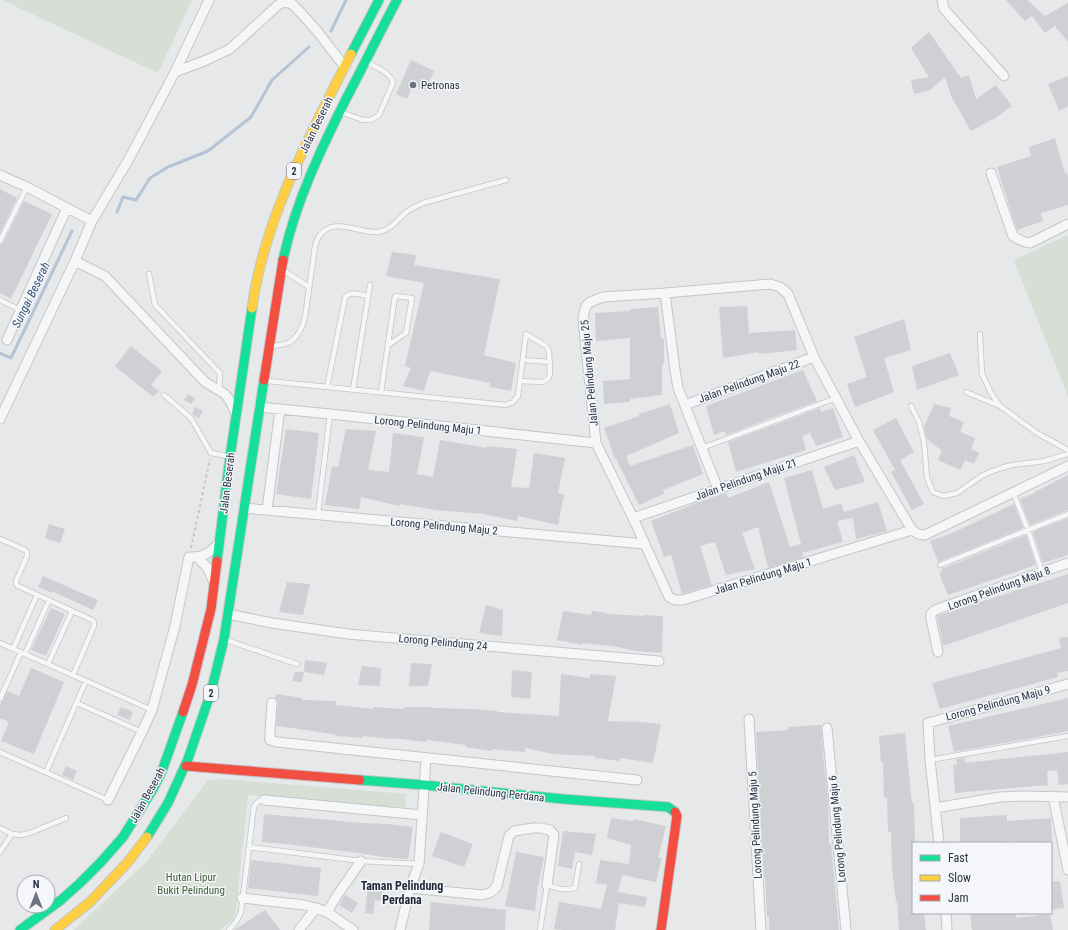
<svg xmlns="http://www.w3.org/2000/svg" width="1068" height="930" viewBox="0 0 1068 930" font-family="'Roboto Condensed',sans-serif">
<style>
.green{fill:#d6ded6}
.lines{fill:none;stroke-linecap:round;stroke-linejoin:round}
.stream{stroke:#b4c4d5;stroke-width:3}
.building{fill:#ced0d3}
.lane-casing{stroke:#c4c6c8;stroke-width:6}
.street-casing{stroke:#c4c6c8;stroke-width:11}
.fast-casing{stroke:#c4c6c8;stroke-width:11}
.slow-casing{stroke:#c4c6c8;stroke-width:11}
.jam-casing{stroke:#c4c6c8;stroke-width:11}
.path{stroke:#c5c6ca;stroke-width:2;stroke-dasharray:3 3;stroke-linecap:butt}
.lane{stroke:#f5f6f7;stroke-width:4.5}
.street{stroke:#f5f6f7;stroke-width:9}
.fast{stroke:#16e098;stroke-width:9}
.slow{stroke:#ffcf43;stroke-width:9}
.jam{stroke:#f24e42;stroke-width:9}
.poi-dot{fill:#6c737f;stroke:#f4f6f9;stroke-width:1.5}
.labels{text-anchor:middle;stroke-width:3;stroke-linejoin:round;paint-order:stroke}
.shield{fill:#f4f6f9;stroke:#676e7b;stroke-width:1}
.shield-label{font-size:10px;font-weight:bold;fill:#2b3445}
.poi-label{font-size:11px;fill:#2b3445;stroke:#f4f6f9;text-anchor:start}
.street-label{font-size:11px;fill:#2b3445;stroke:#f4f6f9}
.park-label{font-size:11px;fill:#3f6138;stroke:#f4f6f9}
.water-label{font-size:12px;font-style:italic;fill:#34527a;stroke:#f4f6f9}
.neighbourhood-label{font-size:12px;font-weight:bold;fill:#1d2536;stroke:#f4f6f9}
</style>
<rect width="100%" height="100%" fill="#e6e8ea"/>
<!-- green -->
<path class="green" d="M2,0h190l-34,73z
M1068,235v162l-54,-137z
M222,779l184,15 -1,14 -157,-13 -13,124 -15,11h-146l73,-69 61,-81z"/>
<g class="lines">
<!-- stream -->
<path class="stream" d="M331,31l15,-31
M117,212l6,-15 13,3 14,-22 18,-11 40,-16 43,-34 21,-37 37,-33
M0,353l11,5 61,-127"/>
</g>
<!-- building -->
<path class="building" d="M1006,0h21l18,16 23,-13v39l-13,-16 -10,7 -13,-17 -7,5z
M929,32l32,46 8,-3 7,24 20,-14 16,21 -19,14v-1l-22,12 -19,-33 -7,-21 -15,13 -16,4 -3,-14 18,-3 -18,-29z
M411,60l23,11 -9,20 -12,-6 -6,14 -11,-5z
M1068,76v30l-9,5 -11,-27z
M1055,138l10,35h2l1,4v28l-27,8 2,8 -26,9 -20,-63 34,-11 -2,-9z
M0,189l17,9 -17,35z
M24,201l28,13 -41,85 -11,-6v-48l3,-2z
M392,252l24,3 -2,10 86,14 -16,76 32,8 -5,28 -21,-4v-4l-60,-12 -6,20 -21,-5 8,-18 -6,-2 19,-83 -38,-7z
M747,306l2,27 46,-3 2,20 -38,4v-2l-36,6 -4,-51z
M658,307l3,32h3v25l-2,1v30l-32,4v3l-26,2 -1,-23 27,-2v-41l-34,3 -1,-28 35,-2v-2z
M904,319l7,31 -27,8 10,34 -39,15 -8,-23 20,-7 -13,-40z
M131,346l31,25 -11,14 8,6 -6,6 -38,-31z
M950,353l9,22 -42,15 -5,-24z
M803,370l14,31 -91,34 -1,-4 -11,4 -8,-29z
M188,394l7,4 -4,6 -7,-4z
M670,404l9,29 -53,23 4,10 63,-21 10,29 -40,16 1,4 -25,11 -23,-46h-1l-11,-31 35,-12v-2z
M934,404l17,4 -2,8 15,6 -4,10 15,6 -4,11 8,4 -5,11 -9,-4 -5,10 -22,-10 4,-9 -15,-12 -3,-12z
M195,407l8,4 -4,7 -7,-4z
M820,408l1,4 12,-4 10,29 -27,9 -6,-13 -8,3 4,14 -70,22 -8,-30z
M896,418l18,34 -14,8 24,44 -12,6 -21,-38 4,-2 -22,-40z
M286,429l33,4 -8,66 -35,-5z
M346,429l30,2 -8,39 21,2 4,-39 31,4 -7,37 16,3 7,-37 47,8v-2l30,3 -6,38 18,1 5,-35 31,5 -7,35 6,2 -6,30 -40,-9 -1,5 -34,-7 -47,-4 -36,-6 -1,2 -38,-9 -2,12 -34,-4 7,-39 6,1z
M854,455l11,27 -30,8 -11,-23z
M812,470l11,39 18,-6 3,9 34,-10 9,29 -31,8 -3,-21 -16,3 6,21 -41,11 1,4 -35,11 -10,-41 -16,6 13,36 -29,6 -11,-33 -15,4 12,39 -30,9 -11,-39 -7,2 -13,-36 41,-16h-1l35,-12 2,5 41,-16 21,65 11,-3 -17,-66z
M1068,475v35l-38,15 -10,-26 15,-6v-1z
M1014,504l9,24 -85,34 -8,-21 20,-7z
M1068,518v37l-25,8 -10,-31z
M49,524l16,5 -5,14 -15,-5z
M1026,535l10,30 -88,30 -9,-22 3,-1 -1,-3z
M1068,574v29l-125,43 -6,-30z
M43,576l55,24 -5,10 -41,-19v2l-14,-6z
M287,582l23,2 -7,31 -24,-3z
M486,605l17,5 -1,26 -23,-3z
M51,608l14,6 -19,42 -15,-6z
M563,611l28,4 1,-4 15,2v1l37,2v-1l19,1 -1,37 -26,-2 -23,-5 -31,-3v2l-25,-5z
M1068,637v34l-11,2 1,4 -118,32 -8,-26 129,-35 -2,-10z
M305,660l22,3 -3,12 -20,-3z
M411,663l21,1 -4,22h-19z
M362,666l19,2 -1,18 -22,-1z
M31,668l33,14 -30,72 -33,-13 8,-19 -9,-4v-12l7,-15 12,5z
M512,670l20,2 -2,27 -19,-2z
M295,672h9l-2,10 -10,-1z
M561,674l29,4v-4l26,2 -8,45 22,1v-1l31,3 -8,39 -33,-5v3l-25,-3v-2l-42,-2 -28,-6v4l-33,-3v2l-26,-4v-2l-39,-5 -1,2 -33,-4v1l-30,-3v2l-26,-2v-1l-31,-5 -30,-4 2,-23 -1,-3 -2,-2 1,-4 26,4v2l34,1v4l37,4v-2l31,2 1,-2h27v1l43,1 23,2 -1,1 62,4z
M1068,698v33l-30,6 -84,15 -6,-26z
M121,707l12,5 -3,8 -13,-5z
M821,725l3,40 4,37 1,42h2l8,86h-70v-13h-2l-2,-40h-1l-8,-145 32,-2v-3z
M905,733l7,70h2l1,40h-2v70h11l2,17h-27l-2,-29 -1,1 -4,-35 -1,-35h-3l-1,-35 -3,1 -1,-36h-2l-2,-26z
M1068,752v32l-9,1 -2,-15 -10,1 1,14 -93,8 -2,-28 4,-1 -1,-5 8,-1 1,5z
M66,766l11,5 -4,9 -11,-5z
M264,814l98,9 25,1 26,3 -5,32 -25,-2 -25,-4 -72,-9 -24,-2z
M1007,815v6l44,-3 1,23 -22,2h-14v-2l-32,2h-24v-25z
M611,818l22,3v-2l33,7 -8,32h4l-6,24 -34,-7 -4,17 29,5 -2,10 -26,-4 -4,27h-53l-8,-1 5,-27 42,7 6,-24 -11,-2 4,-23 29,4 2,-19 -24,-7z
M563,831l33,3 -4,21 -17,-3 -3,17 -14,-3z
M441,832l32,12 -9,23 -32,-11z
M516,852l28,5 -7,35 -2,19 -30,-5z
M251,860l70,8 -3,28 -70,-8z
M1060,881l4,27 -13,1v-27z
M368,886l15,2 -2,13 -6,-1 -2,14 -8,-1z
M345,895l13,8 -6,10 -13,-8z
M431,902l75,8 -1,20h-76z
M265,910l15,20h-46z
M970,913h46v5l34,-4 3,16h-81z"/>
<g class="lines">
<!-- lane casing -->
<g class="lane-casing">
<path id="lane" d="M343,113l20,7h8l8,-5 14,-32c-2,-10 -16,-15 -24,-20
M0,241l27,-54
M284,271l25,16
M149,274l6,31 65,68 -1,17
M0,300l20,10
M980,334l2,40 9,19 9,13 37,27 31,17
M273,346c4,-1 10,-1 15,-3 17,-8 18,-32 20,-48 2,-11 3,-22 5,-33 1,-8 1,-17 5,-24 13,-23 39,-5 59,-6 12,-1 19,-10 27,-18 6,-5 12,-8 19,-11l83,-23
M523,360l27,2
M268,381l238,24 7,-3 5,-6 8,-62 20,12 3,5 1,23 -2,5 -5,3 -23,-1
M327,387l18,-89c4,-8 16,-3 23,-2
M353,389l17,-104
M381,392l14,-96 17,2 -6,35 -18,12
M966,392l34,14
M164,395l27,23 20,35 16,3
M911,406l8,16 5,20 3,36 6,14 10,4 14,-3 26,-18 15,-6 14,-4 33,-4 23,-7
M702,448l134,-50
M1013,492l15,38 14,42
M318,514l12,-100
M0,539l25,11 2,2v4l-11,25v3l2,2 74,34 2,2v4l-21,49
M940,565l128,-51
M226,640l71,24
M0,643l152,67
M13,649l24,-54
M25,654l24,-54
M48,664l24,-53
M0,699l21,-47
M77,703l65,29
M0,752l108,48
M930,760l138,-24
M46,772l40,-91
M0,828l12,6 9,1 9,-2 36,-15
M249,847l112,14 58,3
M0,852l12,-18
M229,930c6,-6 9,-10 12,-18l13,-106 5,-5 5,-1
M540,930l7,-45c10,3 18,6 28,3l4,-24"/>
</g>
<!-- street casing -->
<g class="street-casing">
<path id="street" d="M942,0l2,9 60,67
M175,72l29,-11 26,-12 48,-44 6,-3 8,2 9,9 16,18 28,36
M991,173l22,63c6,4 10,6 17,7l38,-19
M0,175l27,12 65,34
M75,261l30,15 100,106 20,12 5,7 5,11
M665,293l10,77 3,18 40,101
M7,340l60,-132
M685,405l129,-48
M259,407l71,7 266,29
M0,419l75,-158 17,-40 38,-64 45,-85 34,-72
M244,508l401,36
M267,510l13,-101
M633,518l226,-77
M912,530l-229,70h-8l-6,-3 -36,-79 -37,-75 -13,-123 1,-7 2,-7 4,-4 13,-5 62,-4 105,-9 10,3 8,7 26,63 45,84 53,89 6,4 7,1 143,-69
M198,558l9,9 6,13
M228,614l44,9 76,11 311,27
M938,652l-7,-33v-5l4,-4 133,-47
M272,703l-2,28v9l7,2 360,38
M749,719l12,211
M827,728l19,202
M1053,796l15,74
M108,800l34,-68 10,-22 23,-84 14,-69c13,1 21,-4 29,-13
M264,800l158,15
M935,808l65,-11 23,-1 45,1
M939,843l-9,-83 -2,-37 140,-39
M410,888l72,7c7,-1 11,-3 15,-9l12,-50 5,-5 19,-3h8l9,2 4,5 -7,50
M242,898l62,7 12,3 11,4 26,18
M327,912l9,-15 25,-36
M946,913l1,17
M299,930l17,-22
M400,930l10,-42 9,-24 7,-106"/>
</g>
<!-- fast casing -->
<g class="fast-casing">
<path id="fast" d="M351,54l28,-54
M283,260c12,-57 38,-111 64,-163 17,-32 33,-65 50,-97
M217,561l13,-104 22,-149
M360,780l64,5 139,14 105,8 7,5
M147,837l21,-34 20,-44 23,-67 13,-53 40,-259
M20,930l41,-30 19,-17 21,-21 22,-25 30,-48 9,-18 21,-59"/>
</g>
<!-- slow casing -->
<g class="slow-casing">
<path id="slow" d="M252,308c12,-89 59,-175 99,-254
M55,930l35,-28 38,-40 19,-25"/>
</g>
<!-- jam casing -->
<g class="jam-casing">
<path id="jam" d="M264,380l19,-120
M183,712l9,-27 19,-76 6,-48
M186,766l174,14
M661,930l16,-114 -2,-4"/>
</g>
<!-- path -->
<path class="path" d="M191,548l19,-89"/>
<!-- lane -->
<use href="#lane" class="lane"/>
<!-- street -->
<use href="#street" class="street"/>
<!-- fast -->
<use href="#fast" class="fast"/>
<!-- slow -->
<use href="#slow" class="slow"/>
<!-- jam -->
<use href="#jam" class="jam"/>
</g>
<!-- markers -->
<circle class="poi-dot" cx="413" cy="85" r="4"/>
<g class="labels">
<!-- shield labels -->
<g class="shield">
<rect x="287" y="163" width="14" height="16" rx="3"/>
<rect x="204" y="685" width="14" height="16" rx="3"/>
</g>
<g class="shield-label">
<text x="294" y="175">2</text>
<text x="211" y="697">2</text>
</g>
<!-- poi labels -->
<g class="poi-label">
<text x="421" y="89">Petronas</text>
</g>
<!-- street labels -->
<g class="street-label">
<text transform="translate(316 125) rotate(-64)" y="4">Jalan Beserah</text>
<text transform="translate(589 373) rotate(-95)" y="4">Jalan Pelindung Maju 25</text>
<text transform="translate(749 381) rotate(-20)" y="4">Jalan Pelindung Maju 22</text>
<text transform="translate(428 425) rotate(6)" y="4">Lorong Pelindung Maju 1</text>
<text transform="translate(746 479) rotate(-19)" y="4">Jalan Pelindung Maju 21</text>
<text transform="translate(227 483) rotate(-83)" y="4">Jalan Beserah</text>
<text transform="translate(444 526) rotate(5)" y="4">Lorong Pelindung Maju 2</text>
<text transform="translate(763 576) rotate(-17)" y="4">Jalan Pelindung Maju 1</text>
<text transform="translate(999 588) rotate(-20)" y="4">Lorong Pelindung Maju 8</text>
<text transform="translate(443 642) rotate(5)" y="4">Lorong Pelindung 24</text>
<text transform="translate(998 703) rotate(-15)" y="4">Lorong Pelindung Maju 9</text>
<text transform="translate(491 792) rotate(6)" y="4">Jalan Pelindung Perdana</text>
<text transform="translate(147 795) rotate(-61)" y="4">Jalan Beserah</text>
<text transform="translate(755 825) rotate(-93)" y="4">Lorong Pelindung Maju 5</text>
<text transform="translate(837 829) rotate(-95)" y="4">Lorong Pelindung Maju 6</text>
</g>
<!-- park labels -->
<g class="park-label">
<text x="191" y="881">Hutan Lipur<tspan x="191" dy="13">Bukit Pelindung</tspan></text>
</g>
<!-- water labels -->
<g class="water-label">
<text transform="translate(31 295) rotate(-64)" y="4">Sungai Beserah</text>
</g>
<!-- neighbourhood labels -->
<g class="neighbourhood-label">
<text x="402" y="890">Taman Pelindung<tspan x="402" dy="14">Perdana</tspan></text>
</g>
</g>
<!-- legend -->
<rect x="912" y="842" width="140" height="72" fill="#f4f6f9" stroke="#a4a8b1"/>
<rect x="920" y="855" width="20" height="6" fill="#16e098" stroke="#a4a8b1"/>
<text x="948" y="862" font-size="12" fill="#2b3445">Fast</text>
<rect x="920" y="875" width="20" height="6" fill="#ffcf43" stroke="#a4a8b1"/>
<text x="948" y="882" font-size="12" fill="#2b3445">Slow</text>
<rect x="920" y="895" width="20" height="6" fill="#f24e42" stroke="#a4a8b1"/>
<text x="948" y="902" font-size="12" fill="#2b3445">Jam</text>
<!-- north arrow -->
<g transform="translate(36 894)"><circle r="19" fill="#f4f6f9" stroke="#a4a8b1"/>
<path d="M0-3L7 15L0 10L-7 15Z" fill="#6c737f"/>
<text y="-6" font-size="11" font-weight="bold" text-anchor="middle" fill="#2b3445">N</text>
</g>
</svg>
